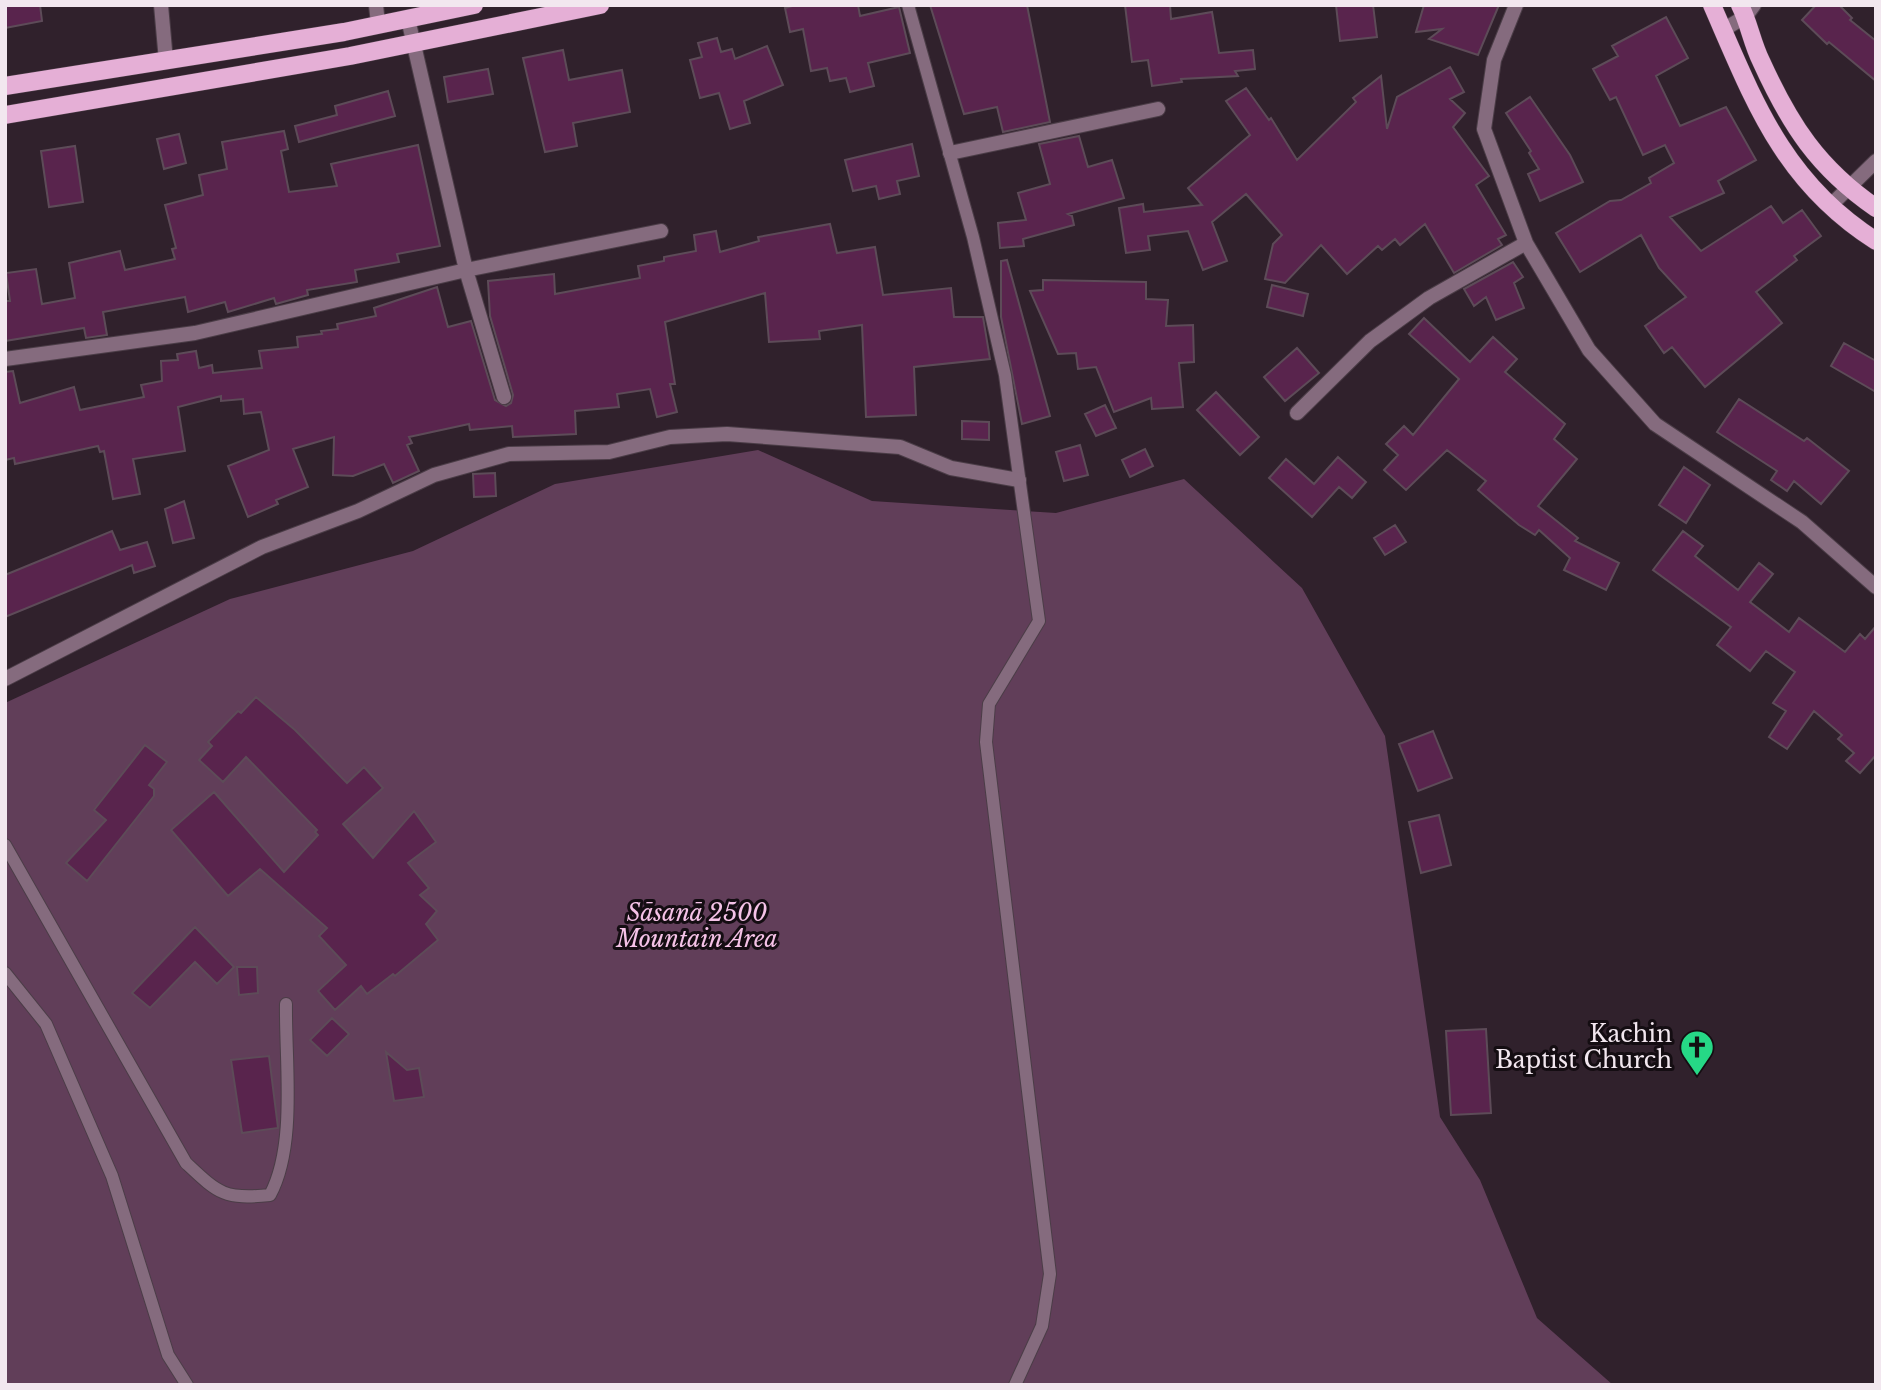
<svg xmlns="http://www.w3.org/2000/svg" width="1881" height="1390" viewBox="0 0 1881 1390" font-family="'Libre Baskerville',serif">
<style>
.green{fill:#613e59}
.building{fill:#59244d;stroke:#5d4b58;stroke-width:2}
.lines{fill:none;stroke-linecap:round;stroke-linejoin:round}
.service-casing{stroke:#4b3d47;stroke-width:14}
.minor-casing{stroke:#4b3d47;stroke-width:16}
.primary-casing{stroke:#4b3d47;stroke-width:19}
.service{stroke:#856b7e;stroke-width:12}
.minor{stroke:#856b7e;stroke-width:14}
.primary{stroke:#e5afd6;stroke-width:18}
.labels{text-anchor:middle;stroke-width:6;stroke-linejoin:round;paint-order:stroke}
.park-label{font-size:23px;font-style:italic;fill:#f5c2e7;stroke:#140d12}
.poi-label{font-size:23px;fill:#f2e7ef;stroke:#140d12;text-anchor:end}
</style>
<rect width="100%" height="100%" fill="#30212c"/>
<!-- green -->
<path class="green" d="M758,450l114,51 184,12 128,-34 118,109 83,148 55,381 40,63 57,138 76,67h-1608v-682l225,-104 183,-48 142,-67z"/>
<!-- building -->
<path class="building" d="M5,5h35l2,16 -37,7z
M796,5h62l2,11 39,-9 11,46 -42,10 6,23 -24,6 -4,-14 -16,3 -3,-13 -16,3 -8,-42 -13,3 -5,-24z
M930,5h97l23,117 -47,10 -6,-25 -33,7z
M1125,5h45l1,14 41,-7 7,41 34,-3 2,19 -20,2 3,5 -57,3 1,3 -30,4 -4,-26 -16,2z
M1336,5h37l4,32 -37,4z
M1424,5h75l-21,50 -49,-16 13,-10 -26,3z
M1816,5h23l13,13 -2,2 26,21v40l-47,-39 -2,2 -25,-24z
M1666,17l22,41 -32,18 24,50 46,-19 30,53 -38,21 6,12 -54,24 31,34 70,-45 12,17 19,-13 19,26 -27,20 3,4 -41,32 26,31 -77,64 -33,-40 -8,6 -19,-27 41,-29 -27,-29 -18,-33 -61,37 -24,-39 54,-32 11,-1 30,-17 -2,-5 25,-15 -9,-18 -22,10 -27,-58 -6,3 -17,-31 25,-13 -6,-10z
M717,38l4,14 11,-3 3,10 32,-13 16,39 -39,16 6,22 -20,6 -11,-36 -19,5 -10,-38 12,-3 -4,-14z
M563,50l6,30 53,-10 8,42 -57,11 4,23 -32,6 -22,-94z
M1450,67l14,25 -14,7 15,14 -12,14 36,49 -13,9 30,50 -8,4 4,6 -48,28 -29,-49 -25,21 -5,-6 -13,11 -4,-4 -31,28 -26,-29 -36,38 -20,-4 8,-35 9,-9 -36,-41 -34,28 15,39 -24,9 -15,-39 -40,5 2,14 -24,3 -7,-45 24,-4 1,8 58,-7 -14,-17 62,-53 -24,-34 20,-13 23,32 2,-2 26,42 59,-58 -3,-4 28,-22 6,53 10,-32z
M488,69l5,25 -45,8 -4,-25z
M388,91l7,25 -96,26 -4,-16 42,-11 -2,-9z
M1530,97l40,58 13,27 -43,19 -12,-27 11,-5 -10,-16 2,-2 -25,-38z
M284,131l4,18 -7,2 8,41 48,-6 -6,-22 87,-19 22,101 -43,8 2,8 -44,8 2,12 -50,8 1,5 -32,9 -2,-6 -46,14 -3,-10 -37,10 -3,-15 -82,15 4,23 -21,3 -2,-10 -79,13v-40h5l-4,-28 30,-4 6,35 33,-6 -6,-35 51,-12 5,19 50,-11 -3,-10 4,-1 -11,-43 38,-10 -4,-20 28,-6 -5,-27z
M179,134l7,29 -22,6 -7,-30z
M1079,136l9,31 24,-7 12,38 -56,16 4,2 2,9 -51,14 1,7 -24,2 -2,-25 28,-3 -8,-27 32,-9 -11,-40z
M912,144l7,32 -22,5 3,13 -21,5 -3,-13 -23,5 -8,-31z
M75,146l8,56 -34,5 -8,-56z
M830,224l7,29 38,-6 8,48 68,-7 3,29h29l7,42 -76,8 2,48 -50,2 -4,-92 -43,6 1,8 -51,3 -4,-49 -100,29 10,62h-5l7,28 -20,5 -7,-28 -33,5 2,13 -44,4 1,23 -63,3 -1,-11 -42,4 -1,-6 -60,13 3,6 -5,2 12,26 -26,12 -9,-19 -31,12 -20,-1 1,-38 -41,12 15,38 -32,13 2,4 -30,13 -20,-51 41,-16 -8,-38 -17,2 -1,-15 -22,2v-5l-43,11 7,44 -52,8 7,35 -27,5 -9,-48 -4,1 -2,-6 -83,18 -1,-6 -9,2v-88l8,-1 7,32 54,-16 6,23 64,-13 -3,-12 21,-4 -1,-20 17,-1 -1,-6 19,-3 3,17 13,-3 1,8 49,-5 -3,-17 39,-4 -1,-10 25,-3 -1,-3 17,-2 -1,-5 39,-8 -2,-8 63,-21 11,40 23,-6 24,79 11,6 5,-3 2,-8 -23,-79 -2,-35 66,-7 1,20 85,-16 -2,-12 26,-5v-4l32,-6 -2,-16 22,-4 4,21 39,-11 -1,-4z
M1007,260l43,156 -28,8 -21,-107v-56z
M1513,262l10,15 -9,6 10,25 -28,12 -10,-23 -12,9 -10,-17z
M1043,280l103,2v17l22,1 -2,26 27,-1 1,37 -15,1 4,44 -31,2 -1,-11 -37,14 -18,-45 -18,2 -2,-16 -18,1 -28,-63 13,-1z
M1272,285l36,9 -5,22 -36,-9z
M1424,318l46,44 23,-25 24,22 -12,13 60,52 -11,15 23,20 -39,47 40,32 -3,3 44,22 -13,27 -42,-20 6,-12 -31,-28 -4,5 -16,-10 -41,-35 8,-9 -39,-31 -41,40 -22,-20 14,-15 -12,-11 18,-18 9,9 46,-56 -50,-45z
M1844,343l32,18v31l-45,-26z
M1297,348l22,25 -34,28 -21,-24z
M1216,392l43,45 -19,18 -43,-45z
M1739,399l65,42 3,-3 42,33 -28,33 -27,-23 -7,10 -16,-11 6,-9 -60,-39z
M1105,405l11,23 -20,8 -11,-22z
M962,421l27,1v18l-27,-1z
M1080,445l8,30 -24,6 -8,-29z
M1145,449l8,17 -23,11 -8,-17z
M1338,457l28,25 -14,16 -13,-11 -27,30 -43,-39 17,-19 28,25z
M1684,467l26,18 -24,38 -27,-18z
M495,473l1,23 -22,1 -1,-23z
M184,501l10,37 -21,5 -8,-34z
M1395,525l11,17 -21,13 -11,-17z
M112,531l8,19 27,-8 8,24 -21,7 -2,-8 -127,52v-42z
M1683,531l20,15 -8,10 43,34 21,-27 14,11 -23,28 39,30 10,-14 46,34 15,-18 5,5 11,-13v129l-16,18 -14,-12 8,-8 -16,-14 4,-4 -28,-24 -27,38 -18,-12 17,-26 -13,-8 22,-31 -29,-21 -16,20 -33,-26 14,-18 -78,-57z
M256,697l39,33 52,53 17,-16 19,21 -40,36 30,34 41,-47 22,31 -28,21 21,25 -9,7 17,16 -11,13 12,16 -43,36 -2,-2 -26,20 -6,-8 -26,24 -17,-19 28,-26 -27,-29 8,-8 -67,-59 -32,27 -57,-66 43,-38 70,80 34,-37 -3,-3 2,-2 -71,-73 -23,25 -24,-22 13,-14 -4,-4 30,-31 3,2z
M1433,731l19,47 -34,13 -19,-47z
M145,745l22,17 -18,23 5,4v7l-67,85 -21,-18 40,-43 -12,-10z
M1439,815l12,50 -30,8 -12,-51z
M195,927l39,40 -17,17 -22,-22 -45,46 -18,-15z
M237,967h20l1,26 -19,2z
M332,1018l17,16 -22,22 -17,-16z
M1486,1029l5,84 -40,2 -5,-84z
M386,1052l21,18 12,-2 5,29 -30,4z
M269,1056l9,72 -36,5 -11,-73z"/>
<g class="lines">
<!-- service casing -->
<g class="service-casing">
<path id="service" d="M908,5l65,232 32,138 34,246 -50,83 -3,38 64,532 -8,52 -27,59
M5,845l181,318c32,30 38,37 84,32 27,-50 15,-134 16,-191
M5,973l41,51 66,152 56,179 19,30"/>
</g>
<!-- minor casing -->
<g class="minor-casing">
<path id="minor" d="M161,5l5,56
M376,5l2,19
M1516,5l-22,55 -10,69 42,114 63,107 66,74 147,98 74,65
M408,19l58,251 38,127
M1723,30l23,-14 8,-11
M950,153l208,-44
M1830,206l46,-45
M5,359l190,-26 271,-63 195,-39
M1297,413l73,-72 59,-43 97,-55
M5,679l257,-132 96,-36 76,-36 75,-21 100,-2 61,-15 57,-3 173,13 51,21 68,12"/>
</g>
<!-- primary casing -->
<g class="primary-casing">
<path id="primary" d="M1712,5c42,96 71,177 164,236
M1740,5c9,18 12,38 21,56 29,64 57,107 115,147
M5,86l339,-54 130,-27
M5,115l345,-59 250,-51"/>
</g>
<!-- service -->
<use href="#service" class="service"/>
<!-- minor -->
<use href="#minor" class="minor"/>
<!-- primary -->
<use href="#primary" class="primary"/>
</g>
<!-- icons -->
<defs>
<g id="church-pin" transform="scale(1.75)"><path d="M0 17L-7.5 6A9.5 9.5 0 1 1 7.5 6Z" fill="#26d886" stroke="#140d12"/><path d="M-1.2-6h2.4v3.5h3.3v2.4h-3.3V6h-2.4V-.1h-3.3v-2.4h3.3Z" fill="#111"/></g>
</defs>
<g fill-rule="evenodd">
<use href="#church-pin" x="1697" y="1047"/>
</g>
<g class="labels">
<!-- park labels -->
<g class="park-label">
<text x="697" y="921">Sāsanā 2500<tspan x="697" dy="26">Mountain Area</tspan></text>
</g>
<!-- poi labels -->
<g class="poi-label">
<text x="1672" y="1042">Kachin<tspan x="1672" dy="26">Baptist Church</tspan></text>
</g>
</g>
<!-- border -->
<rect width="1881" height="1390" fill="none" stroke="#f2e7ef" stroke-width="14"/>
</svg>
